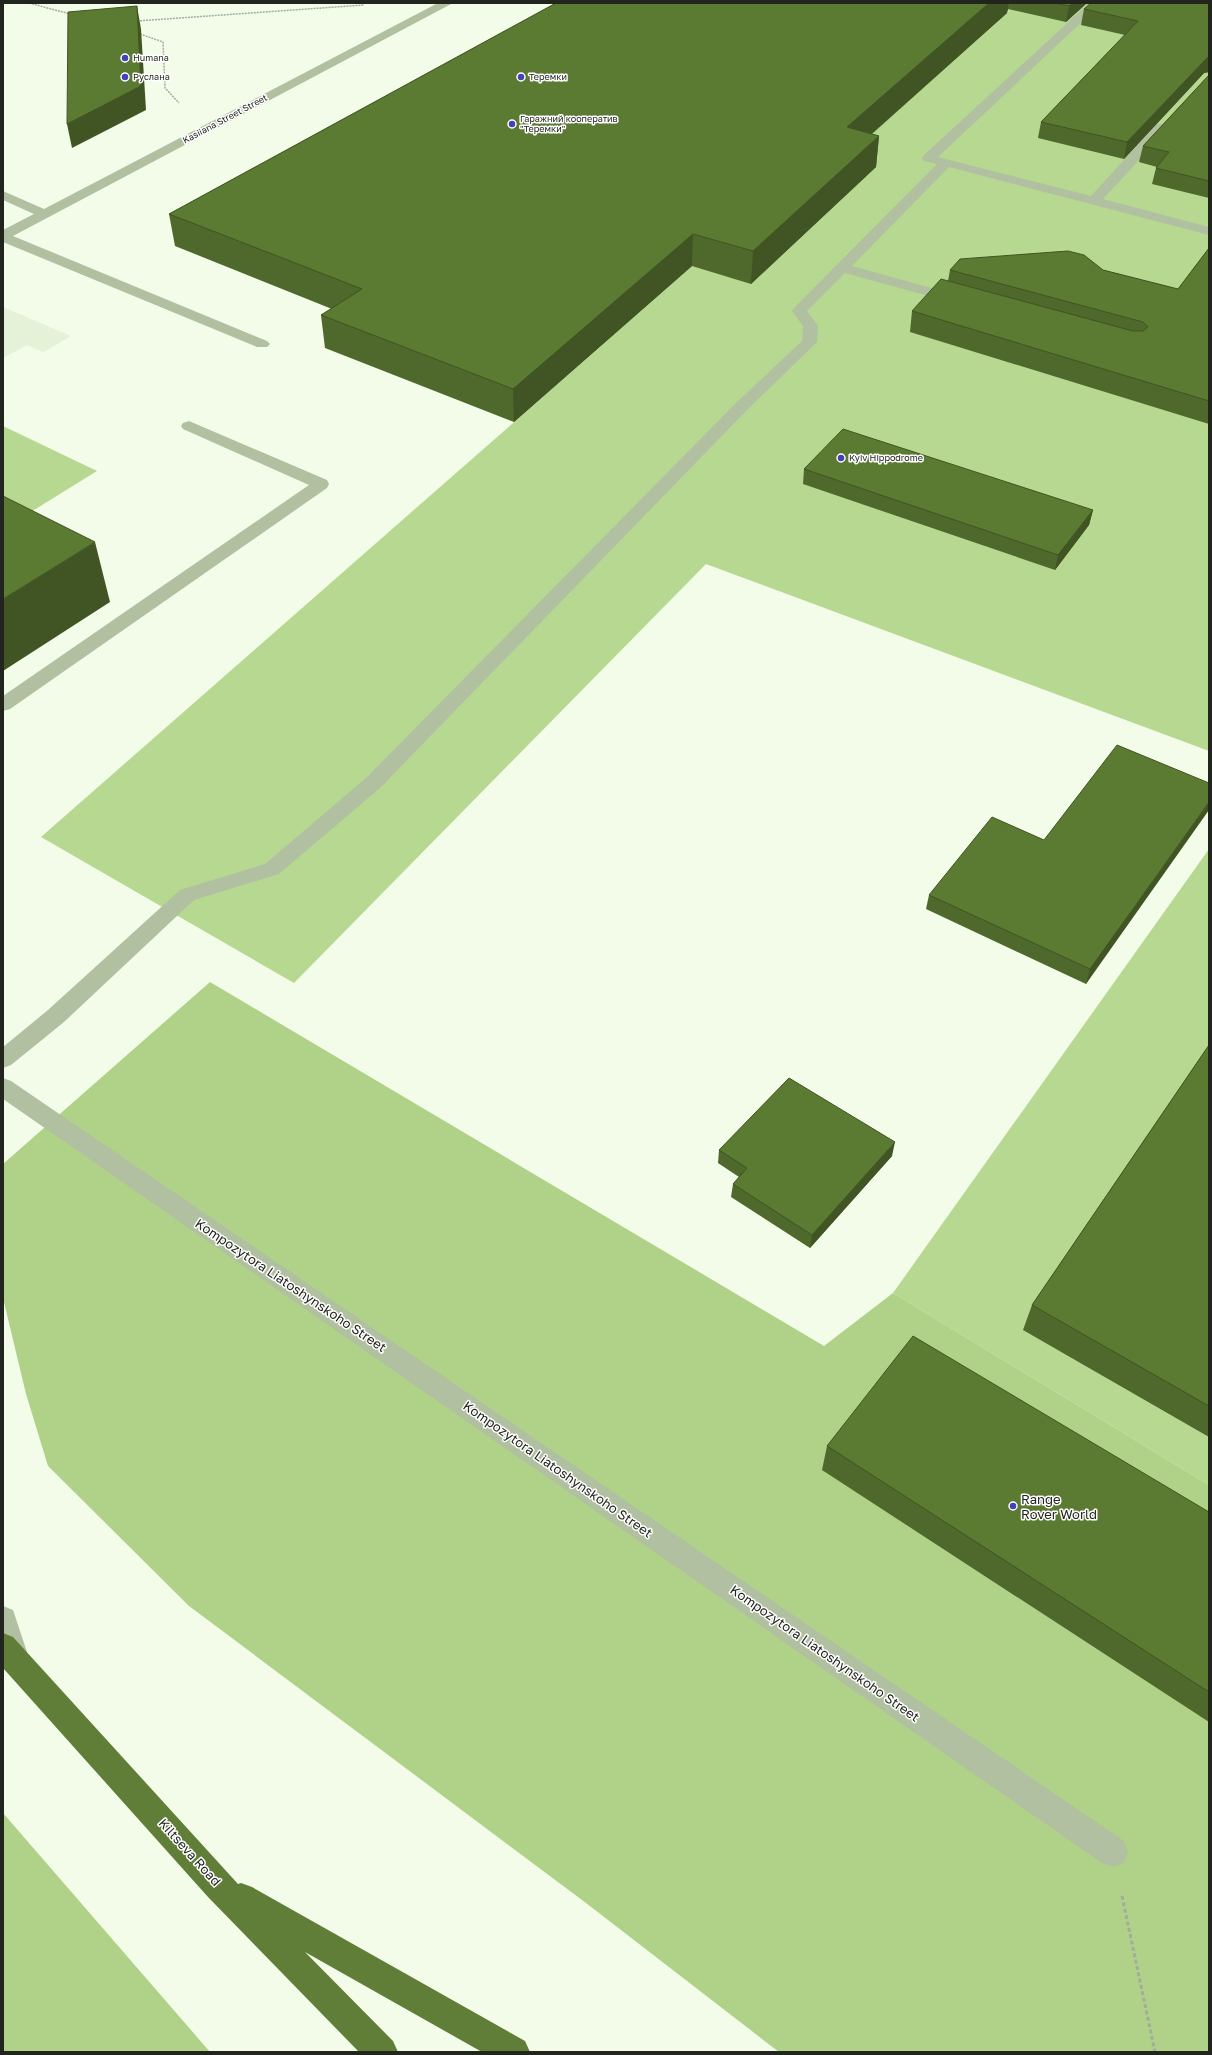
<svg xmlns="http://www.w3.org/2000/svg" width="1212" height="2055" viewBox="0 0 1212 2055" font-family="'Golos Text',sans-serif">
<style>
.built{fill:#e5f2d8}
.green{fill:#b7d891}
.forest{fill:#afd288}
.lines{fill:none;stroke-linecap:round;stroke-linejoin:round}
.path-far1{stroke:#a4ac9d;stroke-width:1.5;stroke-dasharray:2 1;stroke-linecap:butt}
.path{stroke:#a4ac9d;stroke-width:3;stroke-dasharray:4 2.5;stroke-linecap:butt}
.minor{fill:#b0c0a0;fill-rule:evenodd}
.highway{fill:#607e37;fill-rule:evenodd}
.wall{fill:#4e692b}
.shaded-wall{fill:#405523}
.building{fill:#5b7a32;stroke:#405523}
.poi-dot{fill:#4741b7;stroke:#fff;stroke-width:1.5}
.labels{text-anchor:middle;stroke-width:3;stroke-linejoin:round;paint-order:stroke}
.far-poi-label{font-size:9px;fill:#22251e;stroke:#fff;text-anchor:start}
.far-street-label{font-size:9px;fill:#22251e;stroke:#fff}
.near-street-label{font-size:13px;fill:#22251e;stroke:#fff}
.near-poi-label{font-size:13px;fill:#22251e;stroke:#fff;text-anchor:start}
</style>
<rect width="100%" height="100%" fill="#f2fce8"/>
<!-- built -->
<path class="built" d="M3,307l68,29 -28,16 -16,-7 -24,13z"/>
<!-- green -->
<path class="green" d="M980,3h229v748l-503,-187 -412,419 -253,-146 651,-571 152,-108 165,-147 -31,-7z
M3,426l94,45 -84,52 -10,-5z
M1209,849v636l-316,-192z"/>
<!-- forest -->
<path class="forest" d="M210,982l614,364 69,-53 316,192v567h-430l-193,-149 -397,-297 -141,-140 -22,-72 -23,-96v-134z
M3,1813l207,239h-207z"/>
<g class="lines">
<!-- path-far1 -->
<path class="path-far1" d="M29,3l41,11
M137,21l227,-16
M140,34l23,8 2,46 14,15"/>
<!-- path -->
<path class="path" d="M1122,1896l33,156"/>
<!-- minor -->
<path class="minor" d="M438,3h15l-440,233 254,105 3,3 -3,3h-10l-254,-105v-12l31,-16 -31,-14v-9l41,18z
M1089,3h13l-164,154 153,39 66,-72h10l1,3 -1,3 -64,69 106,28v8l-260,-68 -97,99 112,31 2,3 -2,3h-10l-109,-30 -38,38 11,15 -1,16 -3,3 -66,64 -368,379 -101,86 -85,26 -130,122 -53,43 -8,3v-21l45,-37 132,-120 85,-26 101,-86 370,-375 66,-62 1,-15 -11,-15 2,-3 143,-144 -13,-3 -2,-3 2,-3z
M189,421l138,59 2,4 -2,4 -317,221 -7,2v-15l306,-211 -126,-56 -2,-3 2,-3z
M3,1078l8,3 1113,760 4,11 -4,11 -11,4 -11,-4 -1099,-764z
M3,1606l10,4 17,51 -4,10 -10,4 -10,-4 -3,-7z"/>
<!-- highway -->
<path class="highway" d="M3,1633l10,4 225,247 3,-1 11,4 273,154 5,11h-48l-177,-100 88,89 5,11h-39l-151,-155 -205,-229z"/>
</g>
<!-- wall -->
<path class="wall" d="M556,3h531l-21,19 -58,-13 -1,4 -135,121 7,2 -3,31 -125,117 -59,-18 -178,156 -189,-74 -4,-33 11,-6 -157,-63 -6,-32z
M1209,3v69l-5,1 -80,86 -86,-21 3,-16 84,-87 -44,-10 3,-16z
M1209,75v123l-57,-14 4,-16 1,-1 -18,-5 4,-16z
M1209,248v176l-299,-92 2,-21 36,-30 2,-11h153l75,19z
M804,469l289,41 -4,15 -34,45 -252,-86z
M1209,783l-123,201 -160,-75 3,-14 115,-55z
M1209,1045v392l-186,-107 9,-25z
M719,1150l173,6 -82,92 -79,-51 2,-13 6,-7 -21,-14z
M827,1446l382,66v210l-387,-252z"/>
<!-- shaded-wall -->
<path class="shaded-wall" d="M989,3h20l-2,10 -163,145 3,-31z
M1073,3h14l-21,19 3,-16z
M137,6l4,23 5,81 -74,38 -5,-24z
M1208,57h1v15l-5,1 -80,86 3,-17z
M879,136l-3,31 -125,117 2,-33z
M693,234l-1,32 -178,156 -1,-33z
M1093,510l-4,15 -34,45 3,-15z
M95,542l15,60 -107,69v-72z
M1209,802v8l-123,174 4,-15z
M895,1142l-3,14 -82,92 2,-13z"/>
<!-- building -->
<path class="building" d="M556,3h433l-142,124 32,9 -126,115 -60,-17 -180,155 -192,-74 41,-26 -193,-75z
M1054,3h19l-4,3z
M1091,3h118v54h-1l-81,85 -86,-20 97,-101 -54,-12z
M137,6l4,80 -74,38 1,-112z
M1209,75v106l-53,-13 13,-16 -26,-6z
M1209,248v153l-297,-90 29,-32 192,52h10l5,-4 -5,-5 -193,-52 10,-11 108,-8 16,4 19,15 75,19z
M843,429l250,81 -35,45 -254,-86z
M3,496l92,46 -92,57z
M1117,745l92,38v19l-119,167 -161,-74 63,-78 52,23z
M1209,1045v361l-177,-101z
M789,1078l106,64 -83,93 -79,-51 14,-16 -28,-18z
M913,1336l296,176v180l-382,-246z"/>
<!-- markers -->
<g class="poi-dot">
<circle cx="125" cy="58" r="4"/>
<circle cx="125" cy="77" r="4"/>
<circle cx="521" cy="77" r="4"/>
<circle cx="512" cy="124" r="4"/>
<circle cx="841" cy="458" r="4"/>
<circle cx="1013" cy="1506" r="4"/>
</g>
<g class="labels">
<!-- far-poi labels -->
<g class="far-poi-label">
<text x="133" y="61">Humana</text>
<text x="133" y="80">Руслана</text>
<text x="529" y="80">Теремки</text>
<text x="520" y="122">Гаражний кооператив<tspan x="520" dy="10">"Теремки"</tspan></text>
<text x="849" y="461">Kyiv Hippodrome</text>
</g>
<!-- far-street labels -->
<g class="far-street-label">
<text transform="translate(225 119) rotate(-28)" y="3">Kasiiana Street Street</text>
</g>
<!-- near-street labels -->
<g class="near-street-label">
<text transform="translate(291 1285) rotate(34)" y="5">Kompozytora Liatoshynskoho Street</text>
<text transform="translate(558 1469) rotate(35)" y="5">Kompozytora Liatoshynskoho Street</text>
<text transform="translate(825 1653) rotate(35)" y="5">Kompozytora Liatoshynskoho Street</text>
<text transform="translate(190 1852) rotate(48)" y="5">Kiltseva Road</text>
</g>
<!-- near-poi labels -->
<g class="near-poi-label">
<text x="1021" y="1504">Range<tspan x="1021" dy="15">Rover World</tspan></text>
</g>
</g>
<!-- border -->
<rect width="1212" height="2055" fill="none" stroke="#22251e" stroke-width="8"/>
</svg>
